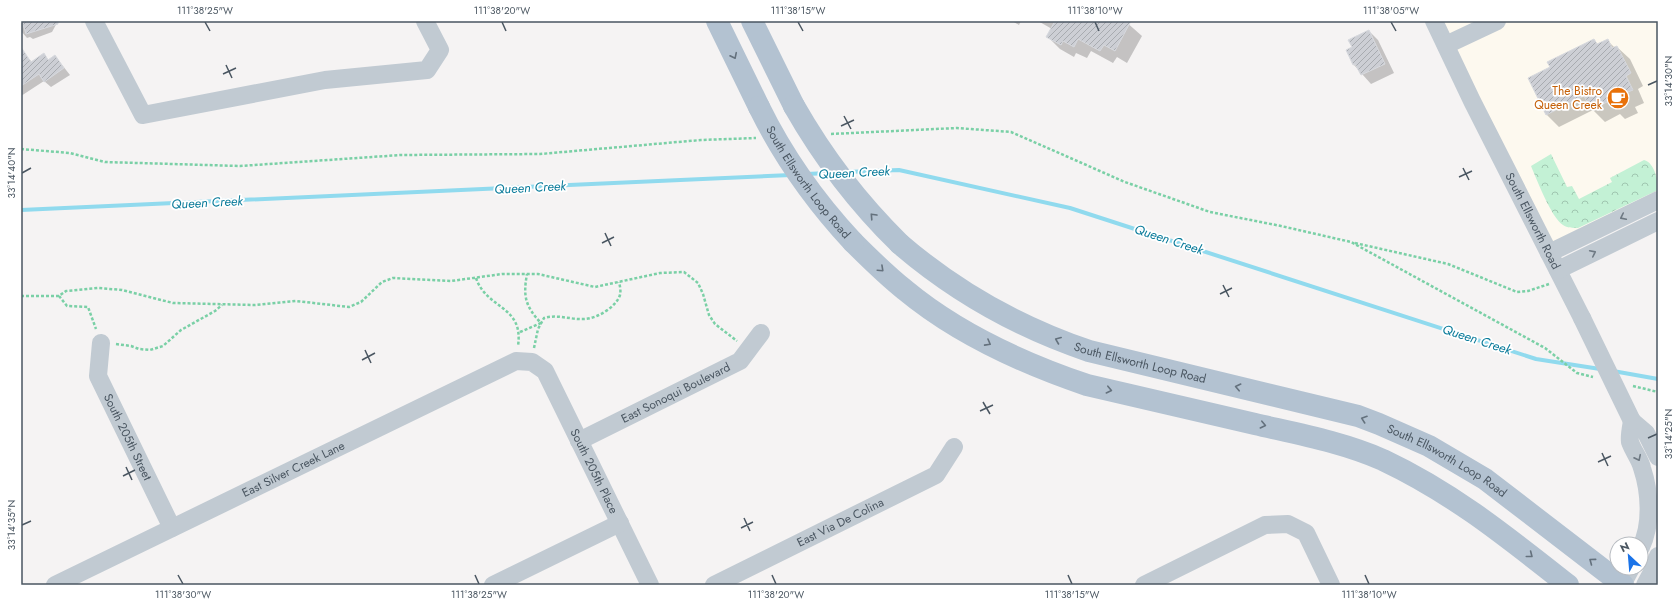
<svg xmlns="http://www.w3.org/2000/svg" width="1679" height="606" viewBox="0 0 1679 606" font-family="Jost,sans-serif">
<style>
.commercial{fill:#fdf9ef}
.forest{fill:url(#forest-crowns)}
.shadow{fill:#0003}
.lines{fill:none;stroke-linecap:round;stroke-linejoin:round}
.stream{stroke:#90daee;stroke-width:4}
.building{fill:url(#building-hatch);stroke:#d7d9de}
.path{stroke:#7ad0a6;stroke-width:2.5;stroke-dasharray:3 2;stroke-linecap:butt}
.minor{stroke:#c1cad2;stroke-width:18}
.major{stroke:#b3c2d1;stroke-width:22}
.minor-bridge{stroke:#c1cad2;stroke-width:18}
.major-bridge{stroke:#b3c2d1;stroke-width:22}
.oneway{stroke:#64717d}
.oneway2{stroke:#6e7983}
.ticks{fill:none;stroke:#4a5661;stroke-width:1.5}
.labels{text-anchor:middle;stroke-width:3.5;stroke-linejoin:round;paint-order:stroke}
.food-label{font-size:12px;fill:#c56008;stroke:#fff;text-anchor:end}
.street-label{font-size:12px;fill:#4a5661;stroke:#fff}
.water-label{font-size:13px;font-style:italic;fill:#0c7c9b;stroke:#fff}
.neatline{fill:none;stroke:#4a5661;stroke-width:1.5}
.ticks-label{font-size:10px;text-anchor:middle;fill:#4a5661}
</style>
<defs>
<pattern id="forest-crowns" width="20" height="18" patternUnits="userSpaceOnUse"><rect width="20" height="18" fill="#c3f1d5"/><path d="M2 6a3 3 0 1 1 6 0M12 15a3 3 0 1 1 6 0" fill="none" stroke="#a0c6b0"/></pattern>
<pattern id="building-hatch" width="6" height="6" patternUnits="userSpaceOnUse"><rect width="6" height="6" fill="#cdcfd5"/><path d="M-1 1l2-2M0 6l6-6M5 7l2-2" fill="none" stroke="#a8abb0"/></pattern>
</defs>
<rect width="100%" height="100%" fill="#f5f3f3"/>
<!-- commercial -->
<path class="commercial" d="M1433,21h225v179l-109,53z"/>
<!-- forest -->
<path class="forest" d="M1551,154l16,33 5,-1 7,13 33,-17 -2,-4 34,-18c11,3 14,21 14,30l-80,38c-5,0 -11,0 -15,-3 -12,-8 -26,-45 -32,-59z"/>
<!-- shadow -->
<path class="shadow" d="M21,21h37l-6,11 -19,7 -3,-2 -3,1 -6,-7z
M1012,21h9l-2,4z
M1038,21h87l17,15 -15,27 -10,-6 -4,6 -22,-12 -4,7 -11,-5 -2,4 -14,-8 -12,-12 4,-8z
M1369,31l9,9 16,33 -23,11 -17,-19 -1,-17z
M1594,40l4,5 9,-5 8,8 2,-1 13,12 13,27 -5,3 6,14 -9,4 3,6 -13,6 -5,-5 -15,8 -12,-12 -34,17 -13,-13 5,-46z
M43,55l6,5 6,-4 15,19 -19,12 -7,-6 -23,15v-35l6,-4 5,5z"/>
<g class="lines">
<!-- stream -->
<path class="stream" d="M846,172l53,-2 171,38 466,151 64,10
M806,174l23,-1
M21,210l770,-35
M1613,371l45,8"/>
</g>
<!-- building -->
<path class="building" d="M22,21h36v3l-32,10z
M1055,21h76l-16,30 -11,-6 -4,6 -22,-12 -4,8 -11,-6 -2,4 -15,-8z
M1369,30l16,34 -24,11 -6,-11 -2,1 -7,-15 6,-3 -4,-7z
M1594,39l3,5 11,-5 4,9 5,-2 14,27 -5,3 7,14 -10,4 3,6 -14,7 -3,-6 -18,9 -7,-14 -38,19 -18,-37 22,-11 -3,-5z
M21,47l10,15 13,-9 4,7 7,-5 9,13 -20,14 -5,-8 -18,12z"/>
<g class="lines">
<!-- path -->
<path class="path" d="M831,134l126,-6 54,4 114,50 85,30 71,14 70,16 194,106 32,25 16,4
M21,149l49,4 35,9 135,4 161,-11 139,-1 161,-14 55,-2
M1355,243l93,21 69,28 11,-1 21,-7
M476,278c11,32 48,27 42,68
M21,296h38l7,-5 32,-3 24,2 51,13 82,2 41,-4 53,6 12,-5 21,-20 11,-4 58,3 51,-7h36l57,13 65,-14 24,-1 14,11 5,11 6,21 6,9 22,17
M59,296l8,10 21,1 8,22
M520,332l21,-9c-16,-17 -18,-27 -14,-49
M116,344l15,2 8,3 11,1 13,-4 18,-16 34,-19 7,-6
M534,348l4,-19 6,-11c14,-4 27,2 41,1 13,-1 31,-12 35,-24 1,-4 0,-9 -1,-13
M1633,386l25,6"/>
<!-- minor -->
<g class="minor">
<path d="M94,21l49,94 182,-35 102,-10 13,-20 -15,-29"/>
<path id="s1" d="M1434,21l38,80 110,217"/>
<path d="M1446,45l51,-24"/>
<path d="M1549,253l109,-53"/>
<path d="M1558,270l100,-49"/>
<path id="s2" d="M101,343l-3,33 74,152"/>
<path d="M1632,421c-1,6 -3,15 -2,21 3,9 10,17 12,26 8,24 10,56 -1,79"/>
<path d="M1632,421l14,12 12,24"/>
<path id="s3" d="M579,441l161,-80 21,-28"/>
<path id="s4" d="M55,585l461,-224 16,1 13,9 105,214"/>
<path d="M493,585l127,-62"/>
<path id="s5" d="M714,585l222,-110 18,-28"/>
<path d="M1144,585l121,-60 23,-1 18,9 25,52"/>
<path d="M1622,585l9,-17"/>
<path d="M1645,585l7,-13 6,-16"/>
</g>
<!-- major -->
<g class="major">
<path d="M717,21l42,86"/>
<path d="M752,21l42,85"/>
<path d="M853,242c17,17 33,33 52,48 53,44 117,73 182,95 56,13 112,26 168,39 43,10 87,18 128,36 70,33 124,77 185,125"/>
<path id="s6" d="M900,244c57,49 118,83 189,107l269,65 21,8 50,22 56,33 138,106"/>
</g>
<!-- minor-bridge -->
<path class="minor-bridge" d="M1582,318l50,103"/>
<!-- major-bridge -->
<g class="major-bridge">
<path d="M794,106c29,51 63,96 106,138"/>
<path id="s7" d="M759,107c25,51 55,93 94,135"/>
</g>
</g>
<!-- one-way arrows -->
<defs><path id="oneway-chevron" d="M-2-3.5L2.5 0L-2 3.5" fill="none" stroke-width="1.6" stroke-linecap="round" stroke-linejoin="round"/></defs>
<g class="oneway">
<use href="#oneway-chevron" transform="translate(734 56) rotate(64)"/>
<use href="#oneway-chevron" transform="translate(873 216) rotate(-133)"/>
<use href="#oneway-chevron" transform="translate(881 269) rotate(43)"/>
<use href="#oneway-chevron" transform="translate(1058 340) rotate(-158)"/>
<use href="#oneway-chevron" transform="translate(988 343) rotate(29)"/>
<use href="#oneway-chevron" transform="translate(1238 387) rotate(-167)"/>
<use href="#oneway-chevron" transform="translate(1109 390) rotate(13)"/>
<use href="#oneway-chevron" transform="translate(1364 419) rotate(-161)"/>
<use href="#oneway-chevron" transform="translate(1263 425) rotate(13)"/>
<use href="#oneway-chevron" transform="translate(1530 555) rotate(38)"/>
<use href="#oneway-chevron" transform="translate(1592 561) rotate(-143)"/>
</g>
<g class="oneway2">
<use href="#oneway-chevron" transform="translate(1623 217) rotate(154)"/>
<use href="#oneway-chevron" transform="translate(1593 253) rotate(-26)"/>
<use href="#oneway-chevron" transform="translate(1638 458) rotate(64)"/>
</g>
<!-- ticks -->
<path class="ticks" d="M205,22l5,9M502,22l4,9M798,22l5,9M1095,22l4,9M1391,22l5,9M226,65l6,13M223,74l13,-6M1648,85l9,-4M844,116l7,13M841,126l13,-6M1463,168l6,12M22,173l9,-5M1459,177l13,-6M605,233l6,13M602,243l12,-6M1223,285l6,12M1220,294l12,-6M365,350l6,13M362,360l13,-7M983,402l7,12M980,411l13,-6M1648,438l9,-4M1602,453l6,13M1598,462l13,-6M126,467l6,13M123,476l12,-6M744,518l6,13M22,525l9,-4M741,528l12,-6M178,575l5,9M475,575l4,9M772,575l4,9M1068,575l4,9M1365,575l4,9"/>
<!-- icons -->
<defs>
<g id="cafe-disc" transform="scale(1.15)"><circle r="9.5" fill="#e8710a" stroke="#fff"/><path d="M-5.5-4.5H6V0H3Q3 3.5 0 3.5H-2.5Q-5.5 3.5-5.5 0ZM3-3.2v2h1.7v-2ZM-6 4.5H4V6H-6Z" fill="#fff"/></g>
</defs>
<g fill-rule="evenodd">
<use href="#cafe-disc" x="1618" y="98"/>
</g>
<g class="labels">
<!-- food labels -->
<g class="food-label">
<text x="1602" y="95">The Bistro<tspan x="1602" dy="14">Queen Creek</tspan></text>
</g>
<!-- street labels -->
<g class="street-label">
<text dy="4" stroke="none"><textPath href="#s7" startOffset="90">South Ellsworth Loop Road</textPath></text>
<text dy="4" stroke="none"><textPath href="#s1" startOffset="223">South Ellsworth Road</textPath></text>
<text dy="4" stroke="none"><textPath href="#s6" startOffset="271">South Ellsworth Loop Road</textPath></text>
<text dy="4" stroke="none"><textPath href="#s3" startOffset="108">East Sonoqui Boulevard</textPath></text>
<text dy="4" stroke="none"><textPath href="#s2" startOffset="101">South 205th Street</textPath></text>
<text dy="4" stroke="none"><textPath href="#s6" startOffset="595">South Ellsworth Loop Road</textPath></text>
<text dy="4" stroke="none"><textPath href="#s4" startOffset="265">East Silver Creek Lane</textPath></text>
<text dy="4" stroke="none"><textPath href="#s4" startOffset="656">South 205th Place</textPath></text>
<text dy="4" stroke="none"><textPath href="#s5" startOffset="141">East Via De Colina</textPath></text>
</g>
<!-- water labels -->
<g class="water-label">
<text transform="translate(854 172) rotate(-3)" y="5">Queen Creek</text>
<text transform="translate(530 187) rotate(-3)" y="5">Queen Creek</text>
<text transform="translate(207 202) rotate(-3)" y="5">Queen Creek</text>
<text transform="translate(1169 239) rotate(18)" y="5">Queen Creek</text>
<text transform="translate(1477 339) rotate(18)" y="5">Queen Creek</text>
</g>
</g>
<!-- border -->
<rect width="1679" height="606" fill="none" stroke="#ffffff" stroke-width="44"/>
<!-- north arrow -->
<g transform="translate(1629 556) rotate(334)"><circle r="19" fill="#ffffff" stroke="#b7bbc0"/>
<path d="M0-3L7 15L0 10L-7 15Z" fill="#1a73e8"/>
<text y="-6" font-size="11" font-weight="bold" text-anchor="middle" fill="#4a5661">N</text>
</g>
<rect x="22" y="22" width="1635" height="562" class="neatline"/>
<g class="ticks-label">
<text x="205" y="14">111°38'25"W</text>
<text x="502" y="14">111°38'20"W</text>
<text x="798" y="14">111°38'15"W</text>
<text x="1095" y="14">111°38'10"W</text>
<text x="1391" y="14">111°38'05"W</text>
<text transform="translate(1668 81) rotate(-90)" y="4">33°14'30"N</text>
<text transform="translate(11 173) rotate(-90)" y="4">33°14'40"N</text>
<text transform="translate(1668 434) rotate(-90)" y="4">33°14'25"N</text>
<text transform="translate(11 525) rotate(-90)" y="4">33°14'35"N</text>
<text x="183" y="598">111°38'30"W</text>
<text x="479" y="598">111°38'25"W</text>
<text x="776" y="598">111°38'20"W</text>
<text x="1072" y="598">111°38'15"W</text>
<text x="1369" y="598">111°38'10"W</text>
</g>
</svg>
